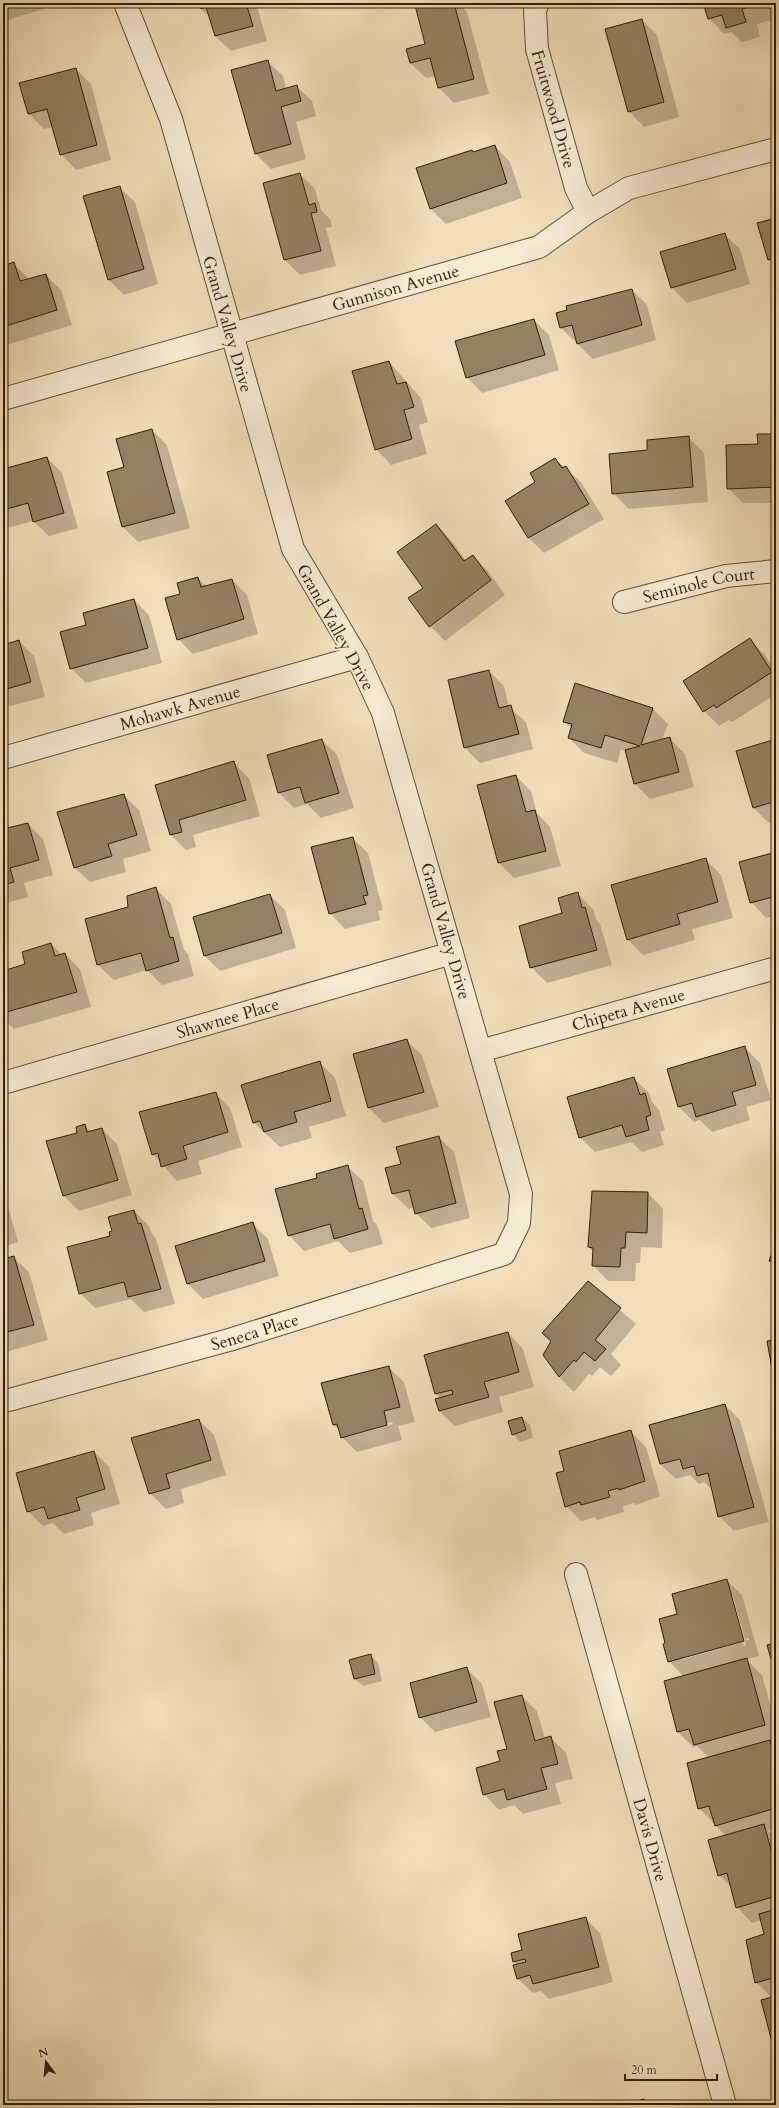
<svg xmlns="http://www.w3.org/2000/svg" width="779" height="2108" viewBox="0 0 779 2108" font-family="Cardo,serif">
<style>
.shadow{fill:#0003;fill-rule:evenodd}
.building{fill:#938262;stroke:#301e04}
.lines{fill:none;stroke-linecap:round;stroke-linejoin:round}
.minor-casing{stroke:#604e31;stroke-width:24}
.minor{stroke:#f5ead2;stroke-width:22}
.labels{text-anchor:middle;stroke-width:4;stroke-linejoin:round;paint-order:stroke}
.street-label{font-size:17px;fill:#301e04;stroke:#f5ead2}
</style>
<rect width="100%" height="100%" fill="#efdeb9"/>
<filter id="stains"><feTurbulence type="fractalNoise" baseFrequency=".005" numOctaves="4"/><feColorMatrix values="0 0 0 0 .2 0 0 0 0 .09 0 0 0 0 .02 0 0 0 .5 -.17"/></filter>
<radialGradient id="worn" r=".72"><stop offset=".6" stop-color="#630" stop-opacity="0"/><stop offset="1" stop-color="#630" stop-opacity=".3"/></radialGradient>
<!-- shadow -->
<path class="shadow" d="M3,3h39l2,6 -37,11 -4,-4z
M200,3h56l11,38 -36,10 -16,-15 -5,-19 -9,-8z
M426,3h33l8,9 22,82 -35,9 -15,-15 -3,-12 -10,2 -16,-15 16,-18z
M704,3h72v16l-19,5 3,13 -18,5 -11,-10 -7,2 -15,-16z
M642,20l15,15 22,82 -35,10 -15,-16z
M267,61l16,15 3,13 10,-3 16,15 4,15 -20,6 10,37 -35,10 -15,-15z
M76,69l15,15 20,76 -35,10 -15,-16 -8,-27 -9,2 -15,-15z
M495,146l15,16 12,36 -76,26 -15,-15 -13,-40z
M300,174l15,15 6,21 9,9 2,8 -6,1 10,38 -36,9 -15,-15 -21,-77z
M119,187l16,15 23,82 -34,11 -15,-15z
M776,219v48l-7,-7z
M724,234l16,15 10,35 -63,19 -15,-15 -10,-35z
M14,264l15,15 17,-4 15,15 11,35 -69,21v-79z
M632,290l15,15 9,35 -63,19 -32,-31z
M534,320l15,15 10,35 -77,23 -15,-16z
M389,362l32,36 7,24 -9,3 8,29 -36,11 -15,-16z
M152,430l15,15 23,83 -52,14 -15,-15 -15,-54 17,-5z
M776,435v68h-33l-15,-15 31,-43z
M688,437l16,16 4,49 -79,7 -16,-16 35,-42z
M47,458l15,15 16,55 -29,8 -16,-15 -30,8v-59z
M555,459l26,23 23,37 -60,34 -15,-15 8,-56z
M436,525l15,15 15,21 7,-5 15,15 17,24 -60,46 -15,-15 -5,-38z
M198,578l9,9 25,-7 15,15 11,39 -65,20 -15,-15 3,-45z
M134,600l15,15 13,48 -76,20 -15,-15 16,-43z
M750,640l15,15 11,17v22l-44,28 -3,-2 -10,6 -15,-15z
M19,641l15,15 11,41 -42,11v-62z
M489,671l15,15 5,21 17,15 7,27 -53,14 -15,-15 -15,-67z
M652,708l16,16 -6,16 7,-2 16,16 9,33 -44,12 -15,-15 -9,-33 -5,-1 -4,13 -33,-10 -15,-15 3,-9 -8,-8z
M322,740l15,15 17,53 -33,10 -14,-14 -13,4 -15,-15 -11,-38z
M776,740v81l-7,2 -15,-15z
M234,763l15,15 11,38 -67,19 3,12 -10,3 -16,-16 -14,-48z
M516,776l15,15 6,22 13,14 11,39 -47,12 -15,-15 -21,-77z
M124,795l15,15 12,41 -28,8 3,13 -36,10 -16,-15z
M28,824l15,15 10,36 -29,8 4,14 -25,7v-74z
M352,838l16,15 15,57 -5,1 2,9 -35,9 -15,-16z
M776,853v62l-10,3 -15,-16z
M705,859l16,16 12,43 -41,11 3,11 -52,15 -16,-16z
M155,888l16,16 13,46 4,4 6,22 -32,9 -15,-15 -33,10 -16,-15 -12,-45 43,-12z
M578,894l15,15 3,10 4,5 12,41 -65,18 -16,-16z
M270,895l15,15 11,38 -76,23 -15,-15z
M51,944l11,11 3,-1 15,15 11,38 -77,22 -11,-10v-47l23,-7z
M406,1040l16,15 17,52 -55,16 -15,-15 -15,-53z
M745,1048l15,15 11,37 -25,7 4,13 -38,12 -12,-12 -6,2 -15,-15z
M319,1062l16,16 11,38 -37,11 3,11 -32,9 -27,-25z
M634,1078l15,15 3,9 7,8 6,20 -5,2 4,13 -22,7 -10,-10 -37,10 -15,-15z
M215,1093l15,15 12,39 -44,14 4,13 -25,7 -24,-27z
M85,1125l6,7 11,-3 15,15 15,51 -53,16 -15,-15 -17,-54 32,-8z
M439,1137l15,15 16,66 -39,10 -15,-15 -1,-6 -6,2 -16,-15 -6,-25 15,-5z
M347,1166l16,15 10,40 4,4 6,19 -33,9 -12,-12 -34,10 -15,-16 30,-57z
M3,1190l15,52 -15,5z
M648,1193l15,16 -1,39 -21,-1 -1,16h-4l-1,18h-27l-15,-16v-14l-4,-4z
M134,1211l15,15 3,8 4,5 19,65 -31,8 -13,-13 -36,9 -15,-15 31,-56z
M253,1224l15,15 11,37 -76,23 -15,-15 -11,-37z
M13,1257l16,15 19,68 -42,12 -3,-3v-89z
M588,1282l48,42 -25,30 10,11 -10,11 -11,-9 -8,9 -3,-2 -15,18 -15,-15z
M508,1333l15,16 11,38 -35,10 4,15 -48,14 -16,-15 2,-13 -5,-4 -11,-38z
M388,1367l16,15 11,40 -17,4 4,14 -45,12 -15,-15 -2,-6 -6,-6 -11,-41zM392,1422l1,2 -45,13 -1,-2z
M725,1405l15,15 29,102 -35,9 -15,-15 -6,-25 -9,-9 -5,2 -9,-9 -14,4 -16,-15z
M522,1418l8,7 3,13 -13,4 -7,-8z
M199,1420l15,15 12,40 -45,14 3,14 -18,6 -16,-16z
M630,1431l16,16 14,49 -24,9 -2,-2 -11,3 1,6 -27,8 -2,-3 -14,4 -15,-15 -1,-34z
M94,1452l15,15 11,37 -29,9 3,12 -30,9 -11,-11 -10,3 -15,-15z
M3,1493l2,2 -2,9z
M726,1580l16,15 17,61 -13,3 16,16 14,51v15l-6,1 6,6v80l-8,2 8,8v210l-2,-3 -2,-47 -16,-16 9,-47 -4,-15 -9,3 -15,-16 -5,-19 -13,-13 7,-39 -27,-28 10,-50 -12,-12 -4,1 -15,-15 -12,-50 18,-5 -15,-16 -2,-17 12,-29zM731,1596h2l12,43 4,-1v2l-4,1 1,4 -2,1 -1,-4 -63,18z
M776,1644v19l-4,-5z
M370,1655l8,8 4,18 -19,5 -8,-7z
M467,1669l15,15 9,33 -56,15 -15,-15z
M522,1696l15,15 8,28 5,-2 16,16 7,26 -18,4 6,21 -38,10 -9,-9 -15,5 -15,-16 24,-45z
M585,1918l15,15 13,49 -64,17 -8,-8 -8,2 -16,-15 1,-13 -4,-3 -2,-8 11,-4z"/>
<!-- building -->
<path class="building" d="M199,3h47l7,23 -38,10 -9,-29 -5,2z
M422,3h32l20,76 -36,9 -8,-30 -20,5 -4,-14 19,-5 -10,-39z
M703,3h62l-23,6 4,13 -20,6 -4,-13 -14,4z
M642,19l22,83 -36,10 -23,-83z
M268,60l8,31 21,-6 4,16 -20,6 10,37 -36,10 -24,-84z
M76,68l21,77 -37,10 -13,-46 -19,5 -9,-31z
M495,145l12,38 -77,26 -14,-41 56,-18 1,2z
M300,173l9,32 6,-2 2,9 -6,1 10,38 -37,9 -21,-77z
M120,186l24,83 -36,11 -25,-84z
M776,218v40l-8,2 -11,-37z
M725,233l11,36 -65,19 -11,-36z
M14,262l6,19 26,-7 11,36 -54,17v-61z
M632,289l10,36 -65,19 -5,-19 -12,3 -4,-15 11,-3 -1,-4z
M534,319l11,36 -79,23 -11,-37z
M389,361l8,23 9,-2 8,25 -10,3 8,29 -37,11 -23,-79z
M152,429l23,84 -53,14 -15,-55 17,-5 -8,-28z
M757,434h19v53l-49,2 -1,-44 32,-1z
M689,436l4,51 -81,7 -3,-40 38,-4v-10z
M47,457l17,56 -31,9 -5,-19 -25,7v-41z
M555,458l7,10 4,-2 23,38 -61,34 -23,-37 30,-19 -5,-9z
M436,524l28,37 9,-6 18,25 -62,47 -21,-29 15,-10 -26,-36z
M198,577l3,10 31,-8 12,40 -67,21 -12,-42 15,-4 -3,-11z
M134,599l14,49 -78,21 -10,-37 26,-7 -3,-12z
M750,638l22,34 -56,36 -2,-3 -11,7 -20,-31z
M19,640l12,42 -28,8v-45z
M489,670l10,38 12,-3 8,29 -55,14 -16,-68z
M575,683l78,25 -12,37 29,-8 9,35 -45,12 -9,-34 15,-4 -35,-11 -4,13 -33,-10 4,-14 -9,-2z
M322,739l17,54 -34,10 -5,-16 -22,6 -11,-38z
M776,739v62l-23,7 -17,-57z
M234,761l12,39 -67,20 3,12 -12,3 -15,-50z
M516,775l10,37 9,-2 11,41 -48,12 -21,-78z
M124,794l13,41 -29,9 4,12 -38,12 -17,-56z
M28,823l11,37 -29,8 4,14 -11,3v-56z
M353,837l15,58 -5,1 3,8 -37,10 -18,-67z
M776,852v44l-26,7 -11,-41z
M706,858l12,44 -41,12 3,10 -53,16 -16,-55z
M156,887l14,51 3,-1 6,24 -33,10 -5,-18 -44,12 -12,-46 43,-12 -1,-11z
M578,892l4,16 3,-1 12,43 -67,18 -11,-42 43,-13 -4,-15z
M270,894l12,39 -78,23 -11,-39z
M51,943l4,13 10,-3 12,39 -74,21v-42l22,-7 -3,-12z
M407,1039l17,53 -56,16 -15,-54z
M745,1046l11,39 -24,7 4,13 -40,12 -4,-14 -14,4 -11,-38z
M320,1061l11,40 -37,11 3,10 -33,10 -4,-11 -7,2 -12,-38z
M634,1077l6,18 5,-2 6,22 -5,2 3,13 -23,7 -4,-12 -43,13 -12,-41z
M216,1092l12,40 -45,14 4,13 -26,8 -3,-14 -6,2 -13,-43z
M85,1124l2,8 15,-4 16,52 -55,16 -17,-55 31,-8 -1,-6z
M439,1136l17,67 -41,11 -6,-24 -17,4 -7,-26 16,-4 -5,-17z
M348,1165l11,44 3,-1 6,21 -34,10 -4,-15 -42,12 -13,-47 42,-11 -1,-4z
M592,1191l56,1 -1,41 -21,-1 -1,16h-4l-1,19 -28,-1 1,-18 -5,-1z
M134,1210l4,14 3,-1 20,66 -33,8 -4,-15 -45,12 -12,-47 43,-11 -1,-4 3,-1 -4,-14z
M253,1222l12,39 -78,23 -12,-38z
M776,1242v21l-7,-2z
M14,1256l20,69 -31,8v-74z
M588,1281l33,27 -26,32 11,9 -11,12 -11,-9 -8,10 -2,-2 -15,17 -16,-22 8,-14 -9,-8z
M508,1332l11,40 -35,10 5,15 -50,14 -4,-12 18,-5 -1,-4 -17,4 -11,-39z
M776,1340v28l-4,1 -5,-28z
M389,1366l11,41 -16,4 3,14 -46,13 -4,-14 -4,1 -12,-42z
M725,1404l29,103 -36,10 -10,-44 -11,3 -3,-10 -11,3 -3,-10 -20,5 -11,-39z
M522,1417l4,13 -14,5 -4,-14z
M199,1419l12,41 -45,14 4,14 -21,6 -18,-56z
M631,1430l14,51 -26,9v-2l-11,3 2,6 -29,8 -1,-3 -15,5 -9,-34 8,-2 -5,-20z
M94,1451l11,38 -29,9 4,12 -32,9 -4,-12 -17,5 -11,-39z
M727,1579l17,62 -76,21 -5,-18 2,-1 -6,-24 18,-5 -5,-20z
M776,1643v14l-5,2 -4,-14z
M371,1654l4,20 -21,5 -5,-19z
M747,1658l18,67 -71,20 -5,-16 -12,3 -13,-51z
M467,1667l10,35 -58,16 -9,-35z
M522,1695l13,46 16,-5 7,28 -17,4 6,21 -40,11 -3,-11 -21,6 -7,-27 24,-7 -3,-10 10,-2 -13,-47z
M770,1740l6,23v45l-61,18 -6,-20 -11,3 -11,-46z
M764,1824l12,44v28l-40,12 -9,-35 -9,3 -10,-36z
M776,1909v68l-21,6 -9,-43 18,-6 -5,-20z
M586,1917l13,50 -66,17 -3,-9 -13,4 -4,-14 13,-3 -1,-3 -12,3 -2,-9 11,-3 -4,-16z
M776,1996v49l-3,1 -12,-46z
M644,2099l2,6h-24z"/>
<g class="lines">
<!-- minor casing -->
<g class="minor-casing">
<g id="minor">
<path id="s1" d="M538,3l-3,7 2,39 39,139 12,24"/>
<path id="s2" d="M3,399l536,-152 49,-35 41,-24 147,-39"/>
<path id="s3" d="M624,602l102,-26 50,-5"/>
<path id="s4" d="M3,758l354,-101"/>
<path id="s5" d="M480,1051l296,-83"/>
<path id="s6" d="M3,1083l449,-130"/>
<path id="s7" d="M3,1400h6l220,-60 275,-86 15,-31 2,-29 -138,-481 -26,-56 -64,-108 -122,-430 -46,-116"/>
<path id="s8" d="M576,1574l149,531"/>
</g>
</g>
<!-- minor -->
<use href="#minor" class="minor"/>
</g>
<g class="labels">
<!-- street labels -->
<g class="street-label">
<text dy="6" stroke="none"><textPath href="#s1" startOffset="109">Fruitwood Drive</textPath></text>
<text dy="6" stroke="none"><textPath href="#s2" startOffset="408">Gunnison Avenue</textPath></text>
<text transform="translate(228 324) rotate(74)" y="6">Grand Valley Drive</text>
<text dy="6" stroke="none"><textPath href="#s3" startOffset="77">Seminole Court</textPath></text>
<text transform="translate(336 627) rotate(61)" y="6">Grand Valley Drive</text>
<text dy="6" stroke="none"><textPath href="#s4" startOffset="184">Mohawk Avenue</textPath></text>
<text transform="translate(446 931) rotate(74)" y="6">Grand Valley Drive</text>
<text dy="6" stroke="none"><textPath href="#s5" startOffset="154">Chipeta Avenue</textPath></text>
<text dy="6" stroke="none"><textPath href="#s6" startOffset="234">Shawnee Place</textPath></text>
<text dy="6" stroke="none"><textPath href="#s7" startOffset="261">Seneca Place</textPath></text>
<text dy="6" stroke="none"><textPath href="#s8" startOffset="276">Davis Drive</textPath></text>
</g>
</g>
<!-- margin -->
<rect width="779" height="2108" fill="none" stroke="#efdeb9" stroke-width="16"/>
<rect x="4" y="4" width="771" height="2100" fill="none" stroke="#301e04" stroke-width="2"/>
<rect x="8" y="8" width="763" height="2092" fill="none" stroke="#301e04"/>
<!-- north arrow -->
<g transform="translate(46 2062) rotate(344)" stroke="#f5ead2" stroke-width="3" paint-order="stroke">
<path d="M0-3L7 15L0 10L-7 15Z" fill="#301e04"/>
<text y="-6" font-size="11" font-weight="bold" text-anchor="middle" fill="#301e04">N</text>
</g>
<!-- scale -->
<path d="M625 2074v6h92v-6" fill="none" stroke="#301e04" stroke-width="2"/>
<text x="631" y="2074" font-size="12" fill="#301e04" stroke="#f5ead2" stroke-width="3" paint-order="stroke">20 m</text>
<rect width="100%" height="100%" filter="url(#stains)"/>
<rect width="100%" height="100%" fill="url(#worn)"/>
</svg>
